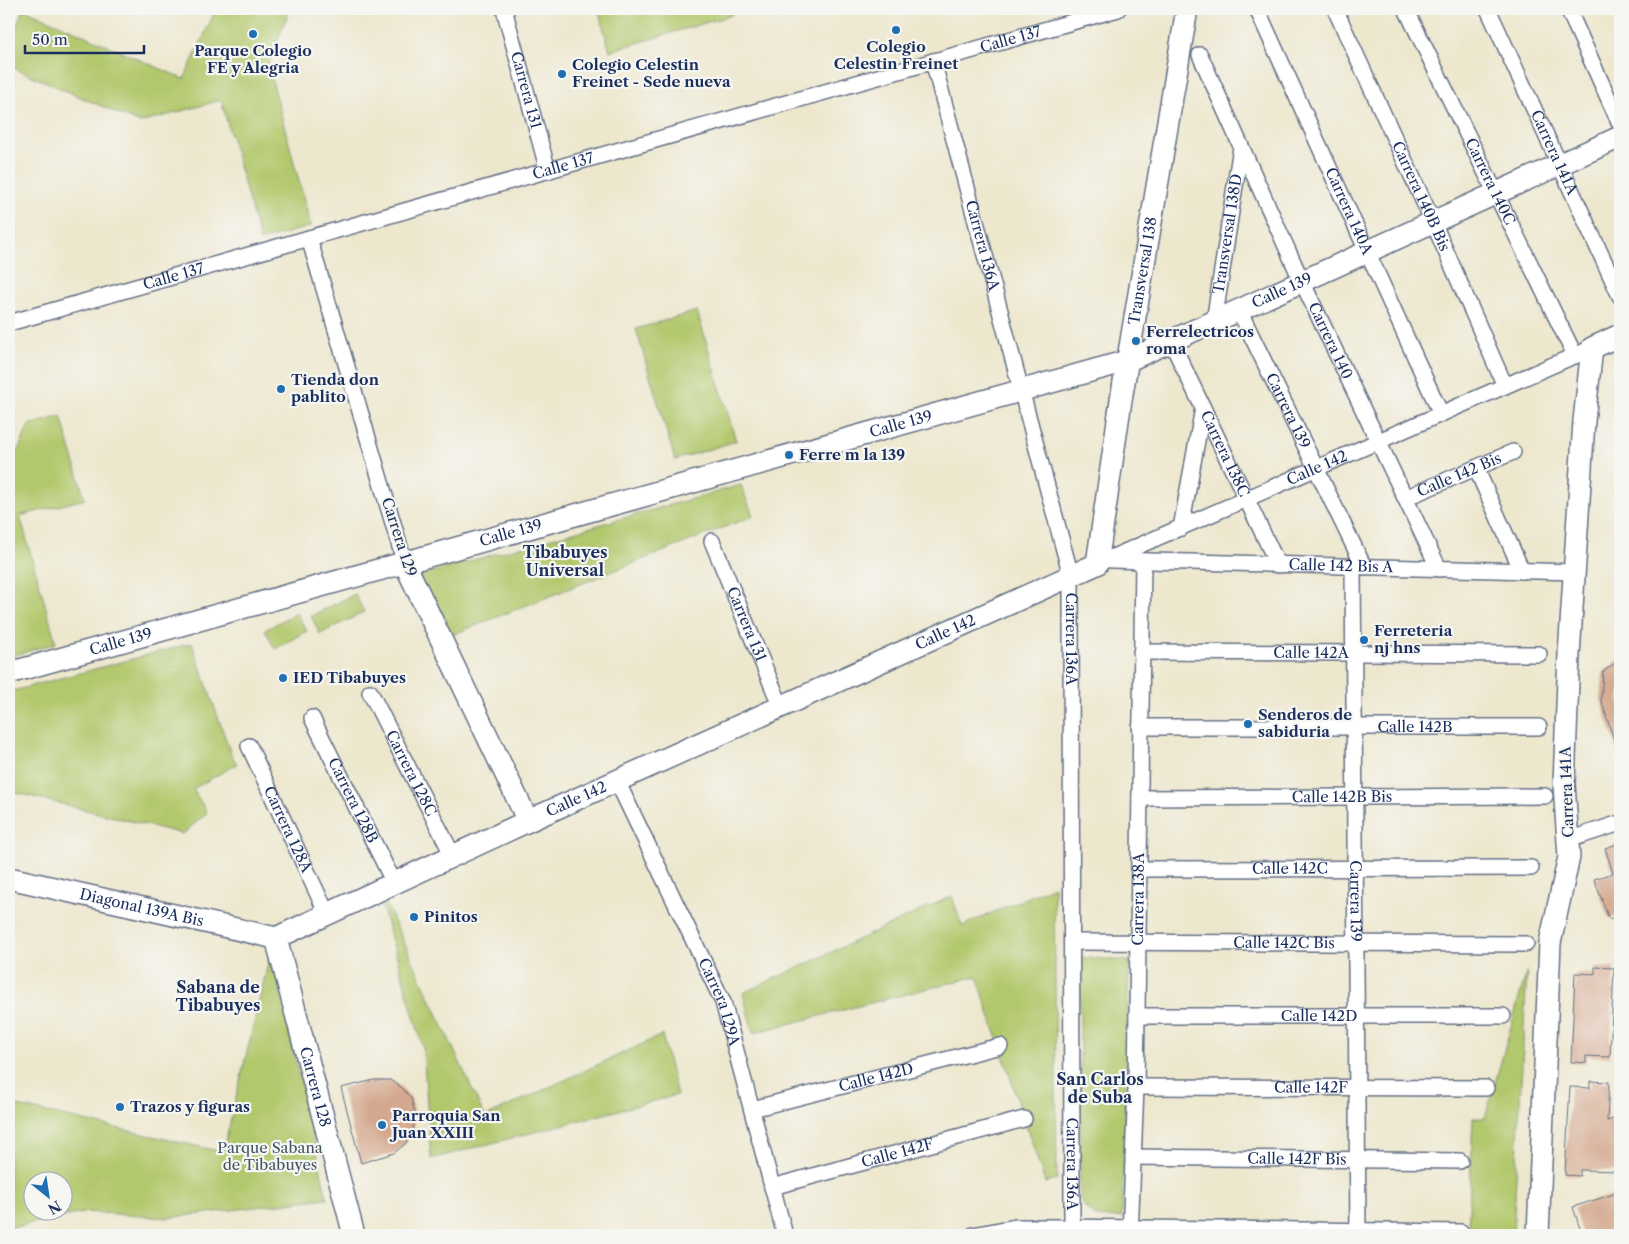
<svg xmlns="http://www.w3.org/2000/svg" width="1629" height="1244" viewBox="0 0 1629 1244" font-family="'Libre Caslon Text',serif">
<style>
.green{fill:#b2c86c;stroke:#667c65;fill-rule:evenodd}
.building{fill:#d4a88e}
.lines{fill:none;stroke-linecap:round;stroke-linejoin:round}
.street-casing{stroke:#646f85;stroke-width:18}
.secondary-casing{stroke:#646f85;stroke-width:24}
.street{stroke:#fff;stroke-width:15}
.secondary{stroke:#fff;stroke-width:21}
.poi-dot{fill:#1f6fb2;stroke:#f6f6f2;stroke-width:2}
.labels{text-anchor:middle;stroke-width:4.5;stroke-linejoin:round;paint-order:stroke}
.street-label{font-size:15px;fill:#1b2f5e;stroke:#f6f6f2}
.poi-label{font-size:15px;font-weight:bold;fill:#1b2f5e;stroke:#f6f6f2;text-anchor:start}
.park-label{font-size:15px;fill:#415562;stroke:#f6f6f2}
.neighbourhood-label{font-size:16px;font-weight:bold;fill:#1b2f5e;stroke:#f6f6f2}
</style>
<rect width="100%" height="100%" fill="#f6f6f2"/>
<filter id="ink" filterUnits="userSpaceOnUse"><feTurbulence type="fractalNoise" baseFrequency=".02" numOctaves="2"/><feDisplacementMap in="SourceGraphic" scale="10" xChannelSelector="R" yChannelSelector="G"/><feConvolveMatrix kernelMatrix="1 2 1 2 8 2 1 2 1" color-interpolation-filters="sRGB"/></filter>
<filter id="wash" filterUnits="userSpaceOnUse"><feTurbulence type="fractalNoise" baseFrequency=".0096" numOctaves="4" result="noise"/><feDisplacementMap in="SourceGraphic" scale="20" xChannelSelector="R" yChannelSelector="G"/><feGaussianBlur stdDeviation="1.12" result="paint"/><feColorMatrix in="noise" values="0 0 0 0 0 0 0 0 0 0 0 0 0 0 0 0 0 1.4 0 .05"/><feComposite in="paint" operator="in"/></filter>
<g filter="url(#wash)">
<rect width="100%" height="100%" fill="#ede7cd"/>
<!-- green -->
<path class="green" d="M24,9l160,70 32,-70h74l-22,56 43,161 -51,15 -39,-141 -81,23 -131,-57v-23z
M598,9h132l2,6 -122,36z
M697,311l39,130 -61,19 -39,-131z
M61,416l24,83 -65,17 36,127 -47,14v-185l20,-47z
M741,485l12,31 -304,120 -32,-60z
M355,594l9,18 -44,22 -9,-18z
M296,613l11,18 -32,18 -10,-19z
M192,643l39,111 6,10 -44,25 14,24 -24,21 -174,-43v-99z
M1054,886l3,294 -12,3 -68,-207 -224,57 -10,-40 209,-97 10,30z
M383,897l102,220 177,-82 15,60 -246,64 -8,-111 -43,-149z
M271,951l56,247 -159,20 -81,-6 -78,16v-124l214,48zM32,1182h30v30h-30z
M1080,957l49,4 -7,256c-23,2 -30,3 -42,-18z
M1527,970l-14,265h-45l5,-117h12z"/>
<g id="blocks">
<!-- building -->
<path class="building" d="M1620,659v93h-2l-17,-52 2,-28z
M1620,843v72l-11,4 -15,-40 19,-6 -8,-25z
M1595,967l19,1 -4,89 -24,-1v7l-15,-1 4,-89 20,1z
M374,1080h16l11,7 10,11 5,19 -4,16 -7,11 -11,9 -33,10 -20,-75z
M1590,1081l19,1 -2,39 13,-4v54l-40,-1v6l-15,-1 5,-88 20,1z
M1620,1192v42l-38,1 -9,-28z"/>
</g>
</g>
<g filter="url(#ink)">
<use href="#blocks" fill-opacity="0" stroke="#646f85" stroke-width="1"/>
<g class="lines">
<!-- street casing -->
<g class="street-casing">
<g id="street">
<path id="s1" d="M504,9l44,162"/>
<path id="s2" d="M1257,9l184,405"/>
<path id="s3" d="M1335,9l98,213 72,164"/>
<path id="s4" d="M1406,9l169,347"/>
<path id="s5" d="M1488,9l132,287"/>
<path d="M1568,9l52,115"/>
<path id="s6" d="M1200,55l98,218 141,296"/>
<path id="s7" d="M933,61l138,515 1,659"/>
<path d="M309,238l96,326"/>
<path id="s8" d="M1239,310l125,257"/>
<path id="s9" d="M1214,322l27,-175"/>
<path id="s10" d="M9,323l1109,-314"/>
<path id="s11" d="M1171,341l107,224"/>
<path d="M1476,468l46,103"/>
<path id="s12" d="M1405,498l108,-46"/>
<path d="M1181,528l22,-120"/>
<path id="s13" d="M712,541l69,166"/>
<path id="s14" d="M1111,560l463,12"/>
<path id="s15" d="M1097,564l495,-216"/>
<path id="s16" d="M1353,567l5,668"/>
<path id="s17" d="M1141,652l398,2"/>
<path id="s18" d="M370,692l83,164"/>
<path id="s19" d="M312,718l82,165"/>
<path id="s20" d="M1140,727h399"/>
<path id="s21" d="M249,746l78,168"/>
<path id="s22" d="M617,781l106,221 62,233"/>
<path id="s23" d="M1140,798l405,-2"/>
<path d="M1568,840l52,-17"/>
<path id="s24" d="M1139,869l392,-1"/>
<path id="s25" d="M1072,942l454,2"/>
<path id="s26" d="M1137,1016h366"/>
<path id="s27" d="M1136,1087l350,1"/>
<path id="s28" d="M752,1109l248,-63"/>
<path id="s29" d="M1133,1157l327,4"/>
<path id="s30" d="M772,1187l252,-68"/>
<path d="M973,1235l42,-8h44l402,5"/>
<path id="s31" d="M1130,1235l6,-148 7,-525"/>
</g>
</g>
<!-- secondary casing -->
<g class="secondary-casing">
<g id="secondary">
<path d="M405,564l123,257"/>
<path id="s32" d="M9,673l1118,-312 493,-224"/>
<path id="s33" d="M9,878l267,60"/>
<path id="s34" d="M276,938l252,-117 569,-257 24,-164 66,-391"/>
<path id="s35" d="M276,938l78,297"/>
<path d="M1538,1235l12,-292 19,-86 -5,-73 5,-129 15,-234 8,-73 28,-13"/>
</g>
</g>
<!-- street -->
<use href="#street" class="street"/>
<!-- secondary -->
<use href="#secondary" class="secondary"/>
</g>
</g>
<!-- markers -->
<g class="poi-dot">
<circle cx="896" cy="30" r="5"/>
<circle cx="253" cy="34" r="5"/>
<circle cx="562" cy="74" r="5"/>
<circle cx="1136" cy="341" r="5"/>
<circle cx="281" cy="389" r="5"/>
<circle cx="789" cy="455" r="5"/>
<circle cx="1364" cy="640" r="5"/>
<circle cx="283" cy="678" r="5"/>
<circle cx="1248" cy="724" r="5"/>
<circle cx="414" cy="917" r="5"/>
<circle cx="120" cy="1107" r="5"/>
<circle cx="382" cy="1125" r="5"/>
</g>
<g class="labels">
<!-- street labels -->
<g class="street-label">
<text dy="5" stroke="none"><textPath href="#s10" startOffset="1041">Calle 137</textPath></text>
<text dy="5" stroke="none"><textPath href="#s1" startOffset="84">Carrera 131</textPath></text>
<text dy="5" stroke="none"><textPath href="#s5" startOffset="158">Carrera 141A</textPath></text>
<text dy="5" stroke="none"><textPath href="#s10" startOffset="576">Calle 137</textPath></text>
<text dy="5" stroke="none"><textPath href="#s4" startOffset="192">Carrera 140C</textPath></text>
<text dy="5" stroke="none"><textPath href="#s3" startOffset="206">Carrera 140B Bis</textPath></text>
<text dy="5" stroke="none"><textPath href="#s2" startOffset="222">Carrera 140A</textPath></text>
<text dy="5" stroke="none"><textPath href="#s9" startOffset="89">Transversal 138D</textPath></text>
<text dy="5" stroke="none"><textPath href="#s7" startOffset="191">Carrera 136A</textPath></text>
<text dy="5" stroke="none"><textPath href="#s34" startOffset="1199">Transversal 138</textPath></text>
<text dy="5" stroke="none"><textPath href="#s10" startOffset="171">Calle 137</textPath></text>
<text dy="5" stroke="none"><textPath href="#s32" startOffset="1331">Calle 139</textPath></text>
<text dy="5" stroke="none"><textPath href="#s6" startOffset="314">Carrera 140</textPath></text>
<text dy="5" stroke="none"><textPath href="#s8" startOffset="112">Carrera 139</textPath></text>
<text dy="5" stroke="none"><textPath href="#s32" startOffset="926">Calle 139</textPath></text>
<text dy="5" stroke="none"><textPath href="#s11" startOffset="125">Carrera 138C</textPath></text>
<text dy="5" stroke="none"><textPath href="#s15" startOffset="240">Calle 142</textPath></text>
<text dy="5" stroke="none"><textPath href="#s12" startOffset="59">Calle 142 Bis</textPath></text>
<text dy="5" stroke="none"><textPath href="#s32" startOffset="521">Calle 139</textPath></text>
<text transform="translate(399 537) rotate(72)" y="5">Carrera 129</text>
<text dy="5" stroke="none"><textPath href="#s14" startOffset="230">Calle 142 Bis A</textPath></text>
<text dy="5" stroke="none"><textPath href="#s13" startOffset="90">Carrera 131</textPath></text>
<text dy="5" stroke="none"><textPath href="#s34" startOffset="736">Calle 142</textPath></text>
<text dy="5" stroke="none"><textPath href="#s7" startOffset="596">Carrera 136A</textPath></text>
<text dy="5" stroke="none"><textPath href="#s32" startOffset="116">Calle 139</textPath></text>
<text dy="5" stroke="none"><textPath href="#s17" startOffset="170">Calle 142A</textPath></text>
<text dy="5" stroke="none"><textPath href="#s20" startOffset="275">Calle 142B</textPath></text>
<text dy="5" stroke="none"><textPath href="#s18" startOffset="91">Carrera 128C</textPath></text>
<text transform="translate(1567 792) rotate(-92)" y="5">Carrera 141A</text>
<text dy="5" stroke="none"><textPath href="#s23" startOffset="202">Calle 142B Bis</textPath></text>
<text dy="5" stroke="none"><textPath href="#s34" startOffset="331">Calle 142</textPath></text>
<text dy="5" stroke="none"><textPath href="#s19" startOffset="92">Carrera 128B</textPath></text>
<text dy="5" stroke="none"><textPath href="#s21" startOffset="92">Carrera 128A</textPath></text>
<text dy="5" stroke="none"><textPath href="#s24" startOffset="151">Calle 142C</textPath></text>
<text dy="5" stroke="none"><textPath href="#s31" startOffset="336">Carrera 138A</textPath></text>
<text dy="5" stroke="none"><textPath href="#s16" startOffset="334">Carrera 139</textPath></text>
<text dy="5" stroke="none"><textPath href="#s33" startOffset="136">Diagonal 139A Bis</textPath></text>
<text dy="5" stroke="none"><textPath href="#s25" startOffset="212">Calle 142C Bis</textPath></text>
<text dy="5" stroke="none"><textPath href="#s22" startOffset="244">Carrera 129A</textPath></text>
<text dy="5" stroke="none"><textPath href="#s26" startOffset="182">Calle 142D</textPath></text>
<text dy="5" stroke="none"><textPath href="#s28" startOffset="128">Calle 142D</textPath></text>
<text dy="5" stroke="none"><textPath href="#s35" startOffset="154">Carrera 128</textPath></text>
<text dy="5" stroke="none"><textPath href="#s27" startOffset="175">Calle 142F</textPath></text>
<text dy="5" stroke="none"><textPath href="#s30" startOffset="130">Calle 142F</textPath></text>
<text dy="5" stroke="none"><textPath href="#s29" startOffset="164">Calle 142F Bis</textPath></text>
<text dy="5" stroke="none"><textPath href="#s7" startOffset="1121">Carrera 136A</textPath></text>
</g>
<!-- poi labels -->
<g class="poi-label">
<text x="896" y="52" text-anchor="middle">Colegio<tspan x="896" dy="17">Celestin Freinet</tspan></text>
<text x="253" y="56" text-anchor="middle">Parque Colegio<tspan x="253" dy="17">FE y Alegria</tspan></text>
<text x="572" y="70">Colegio Celestin<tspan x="572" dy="17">Freinet - Sede nueva</tspan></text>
<text x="1146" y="337">Ferrelectricos<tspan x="1146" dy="17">roma</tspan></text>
<text x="291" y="385">Tienda don<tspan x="291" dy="17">pablito</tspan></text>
<text x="799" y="460">Ferre m la 139</text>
<text x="1374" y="636">Ferreteria<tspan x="1374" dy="17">nj hns</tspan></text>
<text x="293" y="683">IED Tibabuyes</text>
<text x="1258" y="720">Senderos de<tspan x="1258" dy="17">sabiduria</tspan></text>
<text x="424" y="922">Pinitos</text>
<text x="130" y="1112">Trazos y figuras</text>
<text x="392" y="1121">Parroquia San<tspan x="392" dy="17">Juan XXIII</tspan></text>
</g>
<!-- park labels -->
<g class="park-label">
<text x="270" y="1153">Parque Sabana<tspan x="270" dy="17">de Tibabuyes</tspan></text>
</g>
<!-- neighbourhood labels -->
<g class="neighbourhood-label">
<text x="565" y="558">Tibabuyes<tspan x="565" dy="18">Universal</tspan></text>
<text x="218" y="993">Sabana de<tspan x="218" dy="18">Tibabuyes</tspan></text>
<text x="1100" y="1085">San Carlos<tspan x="1100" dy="18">de Suba</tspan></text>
</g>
</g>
<!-- margin -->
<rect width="1629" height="1244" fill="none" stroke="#f6f6f2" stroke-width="30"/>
<!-- north arrow -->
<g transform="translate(48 1196) rotate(150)"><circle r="24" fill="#f6f6f2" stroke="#9ea6b7"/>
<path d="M0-4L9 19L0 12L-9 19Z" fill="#1f6fb2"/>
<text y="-8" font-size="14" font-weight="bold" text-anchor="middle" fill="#1b2f5e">N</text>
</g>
<!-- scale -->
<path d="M25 45v8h119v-8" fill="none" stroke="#1b2f5e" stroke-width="2.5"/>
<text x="32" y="45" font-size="15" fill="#1b2f5e" stroke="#f6f6f2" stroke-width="4" paint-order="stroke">50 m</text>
</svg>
